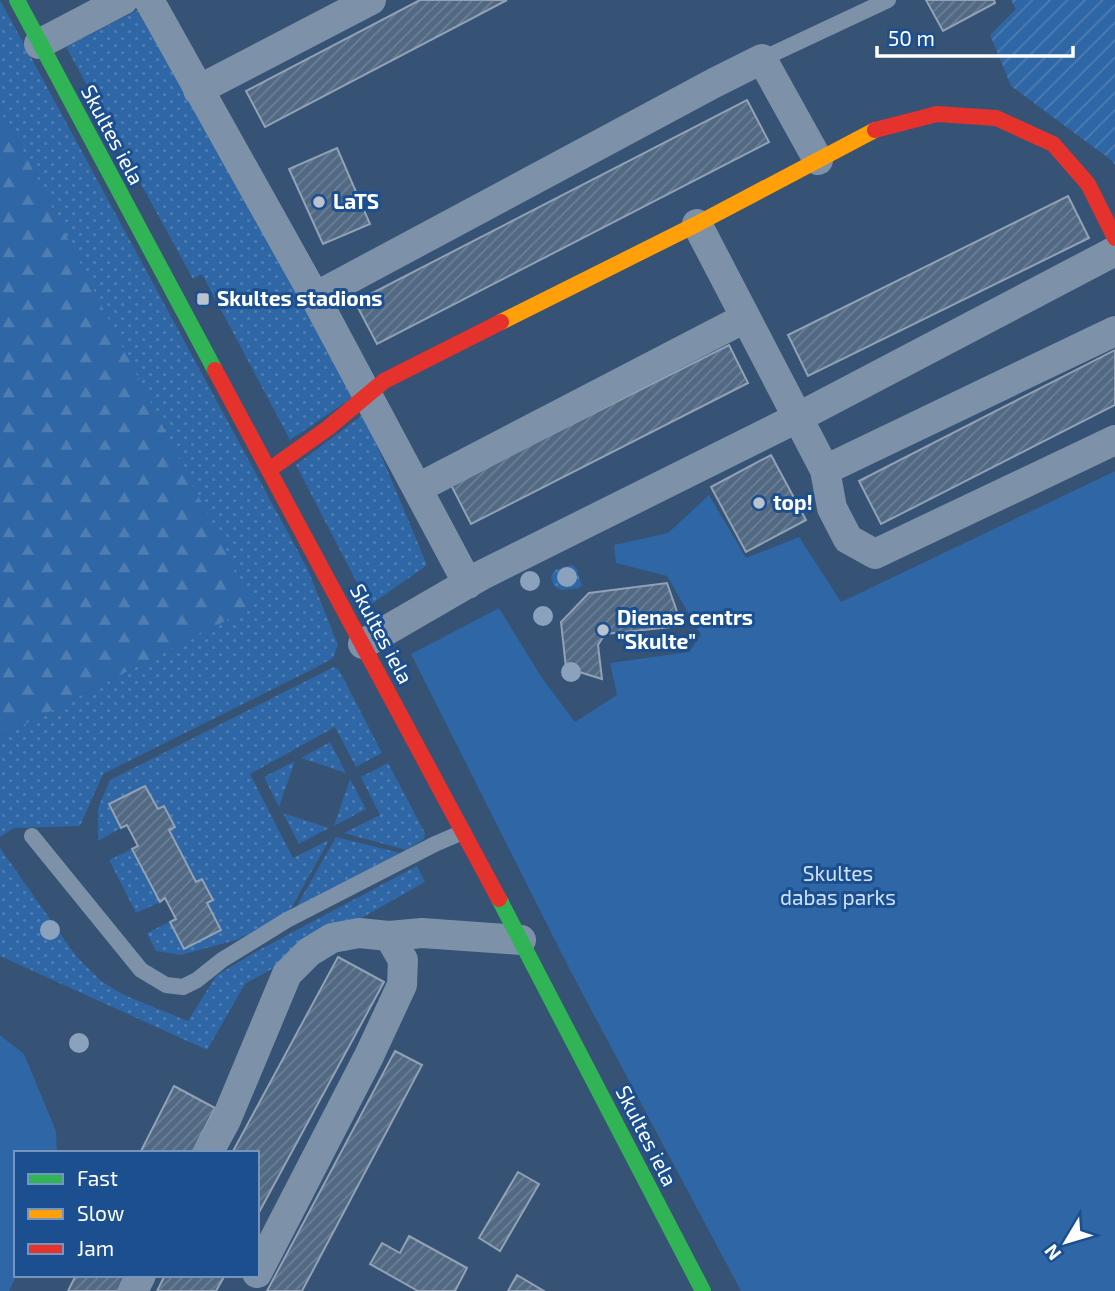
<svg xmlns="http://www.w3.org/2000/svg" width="1115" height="1291" viewBox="0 0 1115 1291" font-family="'Exo 2',sans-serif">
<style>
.grass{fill:url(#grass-dots)}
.forest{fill:url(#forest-firs)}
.park{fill:#2f66a5}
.garden{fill:url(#garden-furrows)}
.building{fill:url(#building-hatch);stroke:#92a2b6;stroke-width:2}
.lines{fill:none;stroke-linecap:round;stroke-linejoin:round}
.lane{stroke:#7d92a8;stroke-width:16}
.street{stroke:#7d92a8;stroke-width:30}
.fast{stroke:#30b455;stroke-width:16}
.slow{stroke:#ff9f0a;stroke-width:16}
.jam{stroke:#e5322d;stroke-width:16}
.tree{fill:#8aa2be}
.poi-dot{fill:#b9c2ce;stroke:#1b4f8f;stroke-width:2.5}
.labels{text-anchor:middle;stroke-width:6;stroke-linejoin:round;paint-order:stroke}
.street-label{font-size:21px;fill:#fff;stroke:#1b4f8f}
.poi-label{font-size:21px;font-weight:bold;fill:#fff;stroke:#1b4f8f;text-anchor:start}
.park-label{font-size:21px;fill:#cfe3fa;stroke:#1b4f8f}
</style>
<defs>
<pattern id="grass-dots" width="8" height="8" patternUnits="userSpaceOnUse" patternTransform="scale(1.75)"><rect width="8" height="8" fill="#2f66a5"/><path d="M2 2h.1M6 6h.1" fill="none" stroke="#4e7db2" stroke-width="1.8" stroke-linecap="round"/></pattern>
<pattern id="forest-firs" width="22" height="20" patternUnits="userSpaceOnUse" patternTransform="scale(1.75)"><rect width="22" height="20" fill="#2f66a5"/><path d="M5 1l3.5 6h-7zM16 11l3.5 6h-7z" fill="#4e7db2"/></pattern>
<pattern id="garden-furrows" width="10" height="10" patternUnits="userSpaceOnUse" patternTransform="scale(1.75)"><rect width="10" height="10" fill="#2f66a5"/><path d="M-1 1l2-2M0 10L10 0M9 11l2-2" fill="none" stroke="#4e7db2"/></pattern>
<pattern id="building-hatch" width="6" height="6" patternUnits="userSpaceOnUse" patternTransform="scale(1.75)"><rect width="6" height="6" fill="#526984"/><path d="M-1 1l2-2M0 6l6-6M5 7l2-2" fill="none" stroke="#6c8096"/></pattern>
</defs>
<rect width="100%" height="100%" fill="#365274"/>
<!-- grass -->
<path class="grass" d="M0,0l308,570 30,75 -5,13 -18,10 -212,106 -23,52 -66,2 -14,9v-100l253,-131 -253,-501z
M138,10l221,383 -69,47 -88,-166 -9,5 -127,-232z
M364,414l63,151 -58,41 -73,-141z
M572,565l4,3 6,17 -3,3 -18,2 -7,-4 -3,-10 4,-6z
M334,667l5,3 43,83 -26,14 -21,-40 -85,47 43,84 36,-18 -41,74 -52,26 -55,15 -25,-4 -9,-18 66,-33 -10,-20 -7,2 -27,-52 6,-4 -11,-20 -6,3 -13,-23 -36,18 12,24 -23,13v-33l12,-28z
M330,742l16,31 -45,-15z
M295,761l-16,46 -15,-30z
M388,763l37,70 -1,6 -18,11 -62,-17 36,-18 -19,-38z
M350,779l16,30 -32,17z
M283,813l46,15 -30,16z
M336,837l64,16 -106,58z
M0,848l76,108 25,25 23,14 64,26 28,-45 34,-21 167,-89 8,16 -180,102 -38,66 -207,-94z
M132,849l28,53 -24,11 -27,-53z"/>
<!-- forest -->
<path class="forest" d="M0,105l254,501 -254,131z"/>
<!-- park -->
<path class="park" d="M1115,471v820h-374l-171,-321 -159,-316 88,-46 43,70 33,44 42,-27 -7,-32 79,-11 12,-17 -34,-59 -51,-13 -2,-18 54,-12 41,-38 37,63 53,-21 42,65z
M0,1035l24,19 32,77 1,22h-41v122h1l-8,16h-9z"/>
<!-- garden -->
<path class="garden" d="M1011,0h104v165l-4,-5 -100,-74 -21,-51 26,-26z"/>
<!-- building -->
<path class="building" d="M420,0h87l-242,127 -19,-36z
M926,0h68l1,3 -52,28z
M747,100l22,42 -392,202 -22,-42z
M337,148l33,76 -47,20 -34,-75z
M1068,196l21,42 -281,138 -20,-41z
M729,345l19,38 -277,141 -20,-39z
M1115,350v55l-234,119 -22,-43z
M771,455l35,65 -60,32 -35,-65z
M667,583l15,43 -77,8 -7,11 4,34 -36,-11 -5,-46 28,-29z
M145,786l13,23 6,-3 11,21 -6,3 27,52 6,-3 11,21 -6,3 14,27 -37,19 -14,-27 6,-3 -11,-21 -5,4 -28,-53 6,-3 -11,-21 -6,3 -12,-24z
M338,957l46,25 -127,234v-63h-25z
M395,1051l27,14 -120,226h-35z
M174,1086l41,22 -23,45h-52z
M518,1172l21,12 -39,67 -21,-13z
M409,1236l58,32 -12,23h-37l-48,-27 12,-21 18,10z
M76,1275h52l-8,16h-52z
M165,1275h60l-9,16h-59z
M517,1275l27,16h-36z"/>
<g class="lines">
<!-- lane -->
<path class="lane" d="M762,59l126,-59
M32,836l109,134 25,15 17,2 14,-7 25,-20 65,-40 148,-76 28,-12"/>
<!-- street -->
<path class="street" d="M149,0l166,297 153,287
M39,44l84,-44
M198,90l173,-90
M697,224l128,246
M315,297l399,-214 48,-24 56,101
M1115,331l-290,139 7,38 16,31 27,15 240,-114
M418,488l327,-170
M363,644l119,-69 315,-157 318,-167
M208,1153l18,-33 61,-146 22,-22 23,-14 27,-5 30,3 33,-3 99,7
M257,1273l112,-217 33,-71 1,-25 -14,-24
M133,1291l8,-16"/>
<!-- fast -->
<path class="fast" d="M17,0l198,370
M499,899l204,392"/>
<!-- slow -->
<path class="slow" d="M501,322l196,-98 178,-94"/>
<!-- jam -->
<path class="jam" d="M875,130l62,-16 59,4 57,26 35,40 27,54
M215,370l284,529
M269,470l59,-42 56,-47 117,-59"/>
</g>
<!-- trees -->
<g class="tree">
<circle cx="567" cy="577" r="10"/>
<circle cx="530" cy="581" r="10"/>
<circle cx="543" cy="616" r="10"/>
<circle cx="571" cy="672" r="10"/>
<circle cx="50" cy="930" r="10"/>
<circle cx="79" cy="1043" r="10"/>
</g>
<!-- markers -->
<g class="poi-dot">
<circle cx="319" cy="202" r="7"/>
<rect x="196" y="292" width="14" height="14" rx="3.5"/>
<circle cx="759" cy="503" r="7"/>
<circle cx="603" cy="630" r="7"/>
</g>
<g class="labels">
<!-- street labels -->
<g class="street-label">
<text transform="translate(112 135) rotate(62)" y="7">Skultes iela</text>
<text transform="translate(381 634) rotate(62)" y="7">Skultes iela</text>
<text transform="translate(646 1136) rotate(63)" y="7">Skultes iela</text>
</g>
<!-- poi labels -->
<g class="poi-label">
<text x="333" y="209">LaTS</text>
<text x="217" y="306">Skultes stadions</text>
<text x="773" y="510">top!</text>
<text x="617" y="625">Dienas centrs<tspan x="617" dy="24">"Skulte"</tspan></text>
</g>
<!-- park labels -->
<g class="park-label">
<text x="838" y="881">Skultes<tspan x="838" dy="24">dabas parks</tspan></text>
</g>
</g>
<!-- legend -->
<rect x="14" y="1151" width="245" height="126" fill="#1b4f8f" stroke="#7695bc" stroke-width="2"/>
<rect x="28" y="1174" width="35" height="10" fill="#30b455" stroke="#7695bc" stroke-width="2"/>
<text x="77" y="1186" font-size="21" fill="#ffffff">Fast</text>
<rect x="28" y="1209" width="35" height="10" fill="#ff9f0a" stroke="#7695bc" stroke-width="2"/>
<text x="77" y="1221" font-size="21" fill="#ffffff">Slow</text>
<rect x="28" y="1244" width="35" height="10" fill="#e5322d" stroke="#7695bc" stroke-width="2"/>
<text x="77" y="1256" font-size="21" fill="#ffffff">Jam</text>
<!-- north arrow -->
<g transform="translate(1066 1242) rotate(232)" stroke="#1b4f8f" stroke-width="5" paint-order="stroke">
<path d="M0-5L12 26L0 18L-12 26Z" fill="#ffffff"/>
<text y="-10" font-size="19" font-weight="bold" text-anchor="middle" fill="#ffffff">N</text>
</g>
<!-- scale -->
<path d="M877 46v10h196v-10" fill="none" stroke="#ffffff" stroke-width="3.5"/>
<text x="888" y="46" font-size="21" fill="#ffffff" stroke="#1b4f8f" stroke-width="5" paint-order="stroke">50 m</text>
</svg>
